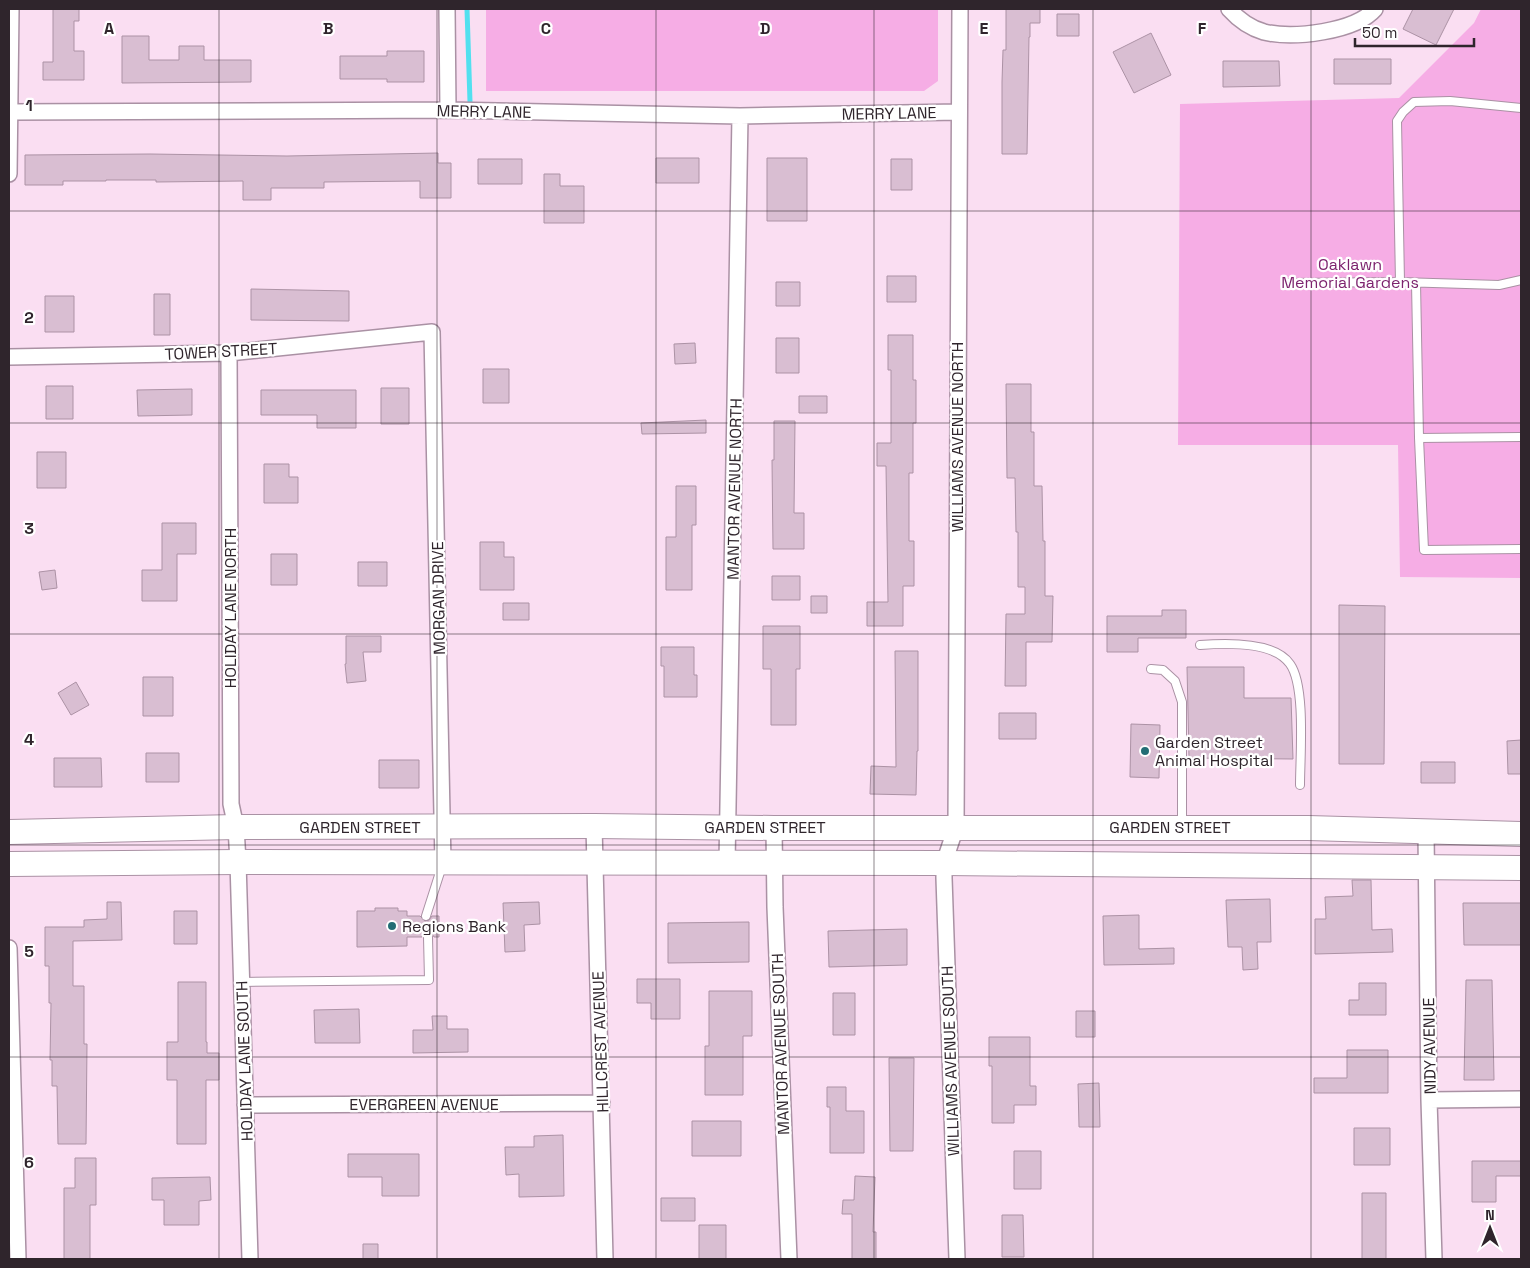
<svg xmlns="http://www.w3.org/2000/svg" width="1530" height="1268" viewBox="0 0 1530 1268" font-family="'Space Grotesk',sans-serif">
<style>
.green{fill:#f6ade5}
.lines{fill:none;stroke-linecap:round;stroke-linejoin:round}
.stream{stroke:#52e0ef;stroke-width:5}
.building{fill:#d9bed2;stroke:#ac92a5}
.service-casing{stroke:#aa91a4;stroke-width:10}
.minor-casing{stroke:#aa91a4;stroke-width:18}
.primary-casing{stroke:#aa91a4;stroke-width:26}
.service{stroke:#fff;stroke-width:8}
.minor{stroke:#fff;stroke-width:15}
.primary{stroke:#fff;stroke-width:24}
.grid{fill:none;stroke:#2f252c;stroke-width:1;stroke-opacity:0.55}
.poi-dot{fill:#226d75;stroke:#fff;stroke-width:2}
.labels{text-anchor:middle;stroke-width:4.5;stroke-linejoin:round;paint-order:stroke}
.street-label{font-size:16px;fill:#2f252c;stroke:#fff}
.park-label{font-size:16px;fill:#7d236e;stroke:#fff}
.poi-label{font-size:16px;fill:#2f252c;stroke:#fff;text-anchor:start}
.grid-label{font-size:16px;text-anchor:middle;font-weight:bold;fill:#2f252c;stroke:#fff;stroke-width:4.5;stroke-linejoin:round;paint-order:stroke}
</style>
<rect width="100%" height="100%" fill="#fadef2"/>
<!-- green -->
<path class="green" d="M486,9h452v72l-14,10h-438z
M1481,9h40v569l-121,-1 -2,-132h-220l2,-341 219,-6 75,-75z"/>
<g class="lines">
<!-- stream -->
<path class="stream" d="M467,9l3,93"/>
</g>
<!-- building -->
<path class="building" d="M53,9h26v12h-5v30h10v29h-41v-18h10z
M1006,9h34v14h-10v14h-1l-2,117h-25v-72l1,-32h3z
M1413,9h41l-18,36 -33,-16z
M1057,14h22v22h-22z
M1151,33l20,42 -37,18 -21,-41z
M122,36h27v24h30v-14h25v14h47v22l-129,1z
M387,51h37v31h-37v-3h-47v-23h47z
M1334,59h57v25h-57z
M1223,61h56l1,25 -57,1z
M438,153v10h13v35h-31v-17l-96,1v6h-53v12h-28v-19l-87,1v-2h-50v1h-43v4h-38v-30l125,-1 137,2z
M656,158h43v25h-43z
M767,158h40v63h-40z
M478,159h44v25h-44z
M891,159h21v31h-21z
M544,174h16v12h24v37h-40z
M887,276h29v26h-29z
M776,282h24v24h-24z
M251,289l98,2v30l-98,-1z
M154,294h16v41h-16z
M45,296h29v36h-29z
M888,335h25v45h3v43h-3v50h-4v68h5v45h-11v40h-36v-24h21l-2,-136h-9v-23h14v-73h-3z
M776,338h23v35h-23z
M695,343l1,20 -21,1 -1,-20z
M483,369h26v34h-26z
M1006,384h25v48h3v54h8l1,55h2v55h8l-1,46h-26v44h-21l1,-72h19v-27h-7v-55h-2l-1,-54h-8z
M46,386h27v33h-27z
M381,388h28v36h-28z
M192,389v26l-54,1 -1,-26z
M261,390h95v38h-39v-13h-56z
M799,396h28v17h-28z
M706,420v13l-64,1 -1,-11z
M774,421h21l-1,92h10v36h-31l-1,-89h2z
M37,452h29v36h-29z
M264,464h25v13h9v26h-34z
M676,486h20v39h-4v65h-26v-53h10z
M162,523h34v31h-19v47h-35v-31h20z
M480,542h24v15h10v33h-34z
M271,554h26v31h-26z
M358,562h29v24h-29z
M55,570l2,18 -15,2 -3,-18z
M772,576h28v24h-28z
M811,596h16v17h-16z
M503,603h26v17h-26z
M1339,605l46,1 -1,158h-45z
M1162,610h24v28h-48v14h-31v-36h55z
M763,626h37v43h-4v56h-25v-56h-8z
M346,636h35v16h-18l3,29 -19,2 -2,-19h1z
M661,647h33v28h3v22h-33v-31h-3z
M895,651h23v100h-1l-1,44 -46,-1 1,-28 25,1z
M1187,667h57v31h47l2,61 -104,-1z
M143,677h30v39h-30z
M76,682l13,23 -18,10 -13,-22z
M999,713h37v26h-37z
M1131,724l29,1 -1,53 -29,-1z
M1521,740v34h-13l-1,-33z
M146,753h33v29h-33z
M54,758h47l1,29h-48z
M379,760h40v28h-40z
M1421,762h34v21h-34z
M1352,880h19l1,50 20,-1 1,23 -78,2v-35h11l-1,-22 28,-1z
M1270,899l1,43h-14l1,27 -15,1 -1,-23h-14l-2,-47z
M107,902h14l1,38 -49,1v45h11v58h3l-1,100h-28l-1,-58h-5v-26h-2l1,-57h-2v-37h-4v-39h39v-7l23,-1z
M539,902l1,22 -16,1 1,26 -20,1 -2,-49z
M1463,903h58v42h-57z
M375,908h23v3h9v5h13l5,5 4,-1 3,-4h7v21h-5l-3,-5 -4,-1 -4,3 -1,3h-15v9l-50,1v-36h18z
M174,911h23v33h-23z
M1139,915v34l35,-1v16l-70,1 -1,-49z
M749,922v40l-81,1v-40z
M907,929v36l-78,2 -1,-36z
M637,979h43v40h-29v-16h-14z
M1466,980h26l2,100h-30z
M178,982h28v60h1v11h12v27h-13v64h-29v-64h-10v-38h11z
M1359,983h27v32h-37v-15h10z
M709,991h43v45h-9v59h-38v-49h4z
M833,993h22v42h-22z
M359,1009l1,34h-45l-1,-33z
M1076,1011h19v26h-19z
M432,1016h15v13h21v23l-55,1v-23h20z
M989,1037h41v49h6v19h-22v18h-22v-57h-3z
M1347,1050h41v43h-74v-15h33z
M889,1058h25l-1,93h-23z
M1099,1083l1,44h-21l-1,-43z
M827,1087h19v24h18v42h-34v-46h-3z
M692,1121h49v35h-49z
M1354,1128h36v37h-36z
M563,1135l1,61 -45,1v-23l-13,1 -1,-28h29v-11z
M1014,1151h27v38h-27z
M348,1154h71v42h-37v-19h-34z
M75,1158h21v47h-6v54h-26v-71h11z
M1472,1161h49v15h-25v26h-24z
M855,1176l20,1 -2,55h3v27h-24v-45h-10l1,-14h11z
M210,1177l1,23 -12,1v24h-35v-25h-12v-22z
M1362,1193h24v66h-24z
M661,1198h34v23h-34z
M1002,1215h21l1,42h-22z
M699,1225h27v34h-27z
M363,1244h15v15h-15z"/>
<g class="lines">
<!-- service casing -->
<g class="service-casing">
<path id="service" d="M1400,282l-3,-161 6,-9 11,-10 36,-1 71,7
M1286,283l114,-1 99,3 22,-5
M1416,283l3,155 5,112 97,-1
M1419,438l102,-1
M1200,645c25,-2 74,-4 90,19 16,22 10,93 10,121
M1151,669l12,1 12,11 7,21v123
M426,916l16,-50
M241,982l188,-2 -1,-43"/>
</g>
<!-- minor casing -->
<g class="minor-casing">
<path id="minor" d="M447,9l1,101
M1229,9c9,10 21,19 35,23 29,7 91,0 111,-23
M10,112l438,-2 292,6 218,-4
M9,174l2,-165
M229,353l2,451 5,23 2,35 12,397
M9,357l220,-4 203,-21 11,531
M594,826l11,433
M774,828l1,79 14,352
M1426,832l3,268 5,159
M727,863l13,-747
M9,948l9,311
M1429,1100l92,-1
M245,1105l357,-2
M957,1259l-13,-381v-15l12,-36 4,-818"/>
</g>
<!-- primary casing -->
<g class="primary-casing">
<path id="primary" d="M9,832l227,-5 358,-1 180,2h534l213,6
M9,864l229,-2 706,1 577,5"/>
</g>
<!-- service -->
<use href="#service" class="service"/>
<!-- minor -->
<use href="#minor" class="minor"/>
<!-- primary -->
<use href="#primary" class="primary"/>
</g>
<!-- grid -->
<path class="grid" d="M219,9v1250M437,9v1250M656,9v1250M874,9v1250M1093,9v1250M1311,9v1250M9,211h1512M9,423h1512M9,634h1512M9,845h1512M9,1057h1512"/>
<!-- markers -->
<g class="poi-dot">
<circle cx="1145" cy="751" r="5"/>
<circle cx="392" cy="926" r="5"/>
</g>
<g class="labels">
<!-- street labels -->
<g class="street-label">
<text transform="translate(484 111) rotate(1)" y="6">MERRY LANE</text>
<text transform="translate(889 113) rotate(-1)" y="6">MERRY LANE</text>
<text transform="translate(221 351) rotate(-3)" y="6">TOWER STREET</text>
<text transform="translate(957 437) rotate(-90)" y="6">WILLIAMS AVENUE NORTH</text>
<text transform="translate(734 489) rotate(-89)" y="6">MANTOR AVENUE NORTH</text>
<text transform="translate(438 598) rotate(-91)" y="6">MORGAN DRIVE</text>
<text transform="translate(230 608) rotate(-90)" y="6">HOLIDAY LANE NORTH</text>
<text x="360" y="833">GARDEN STREET</text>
<text x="765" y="833">GARDEN STREET</text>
<text x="1170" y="833">GARDEN STREET</text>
<text transform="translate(600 1042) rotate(-92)" y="6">HILLCREST AVENUE</text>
<text transform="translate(780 1044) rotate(-92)" y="6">MANTOR AVENUE SOUTH</text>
<text transform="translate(1429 1046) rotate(-91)" y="6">NIDY AVENUE</text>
<text transform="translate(244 1061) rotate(-92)" y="6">HOLIDAY LANE SOUTH</text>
<text transform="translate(950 1061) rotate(-92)" y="6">WILLIAMS AVENUE SOUTH</text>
<text x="424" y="1110">EVERGREEN AVENUE</text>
</g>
<!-- park labels -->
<g class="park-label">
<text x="1350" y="270">Oaklawn<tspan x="1350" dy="18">Memorial Gardens</tspan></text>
</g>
<!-- poi labels -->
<g class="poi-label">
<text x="1155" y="748">Garden Street<tspan x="1155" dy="18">Animal Hospital</tspan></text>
<text x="402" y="932">Regions Bank</text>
</g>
</g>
<g class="grid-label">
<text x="109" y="34">A</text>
<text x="328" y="34">B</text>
<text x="546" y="34">C</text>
<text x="765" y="34">D</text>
<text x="984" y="34">E</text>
<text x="1202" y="34">F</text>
<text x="29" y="111">1</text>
<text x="29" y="323">2</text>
<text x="29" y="534">3</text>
<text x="29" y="745">4</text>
<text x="29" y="957">5</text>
<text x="29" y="1168">6</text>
</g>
<!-- border -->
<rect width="1530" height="1268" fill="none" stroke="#2f252c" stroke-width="20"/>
<!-- north arrow -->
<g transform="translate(1490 1228)" stroke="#ffffff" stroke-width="4" paint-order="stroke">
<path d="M0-4L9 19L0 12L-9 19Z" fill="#2f252c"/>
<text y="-8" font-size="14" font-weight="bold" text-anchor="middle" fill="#2f252c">N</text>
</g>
<!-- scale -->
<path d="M1355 38v8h119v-8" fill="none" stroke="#2f252c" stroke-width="2.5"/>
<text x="1362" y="38" font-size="15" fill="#2f252c" stroke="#ffffff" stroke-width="4" paint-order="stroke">50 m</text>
</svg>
